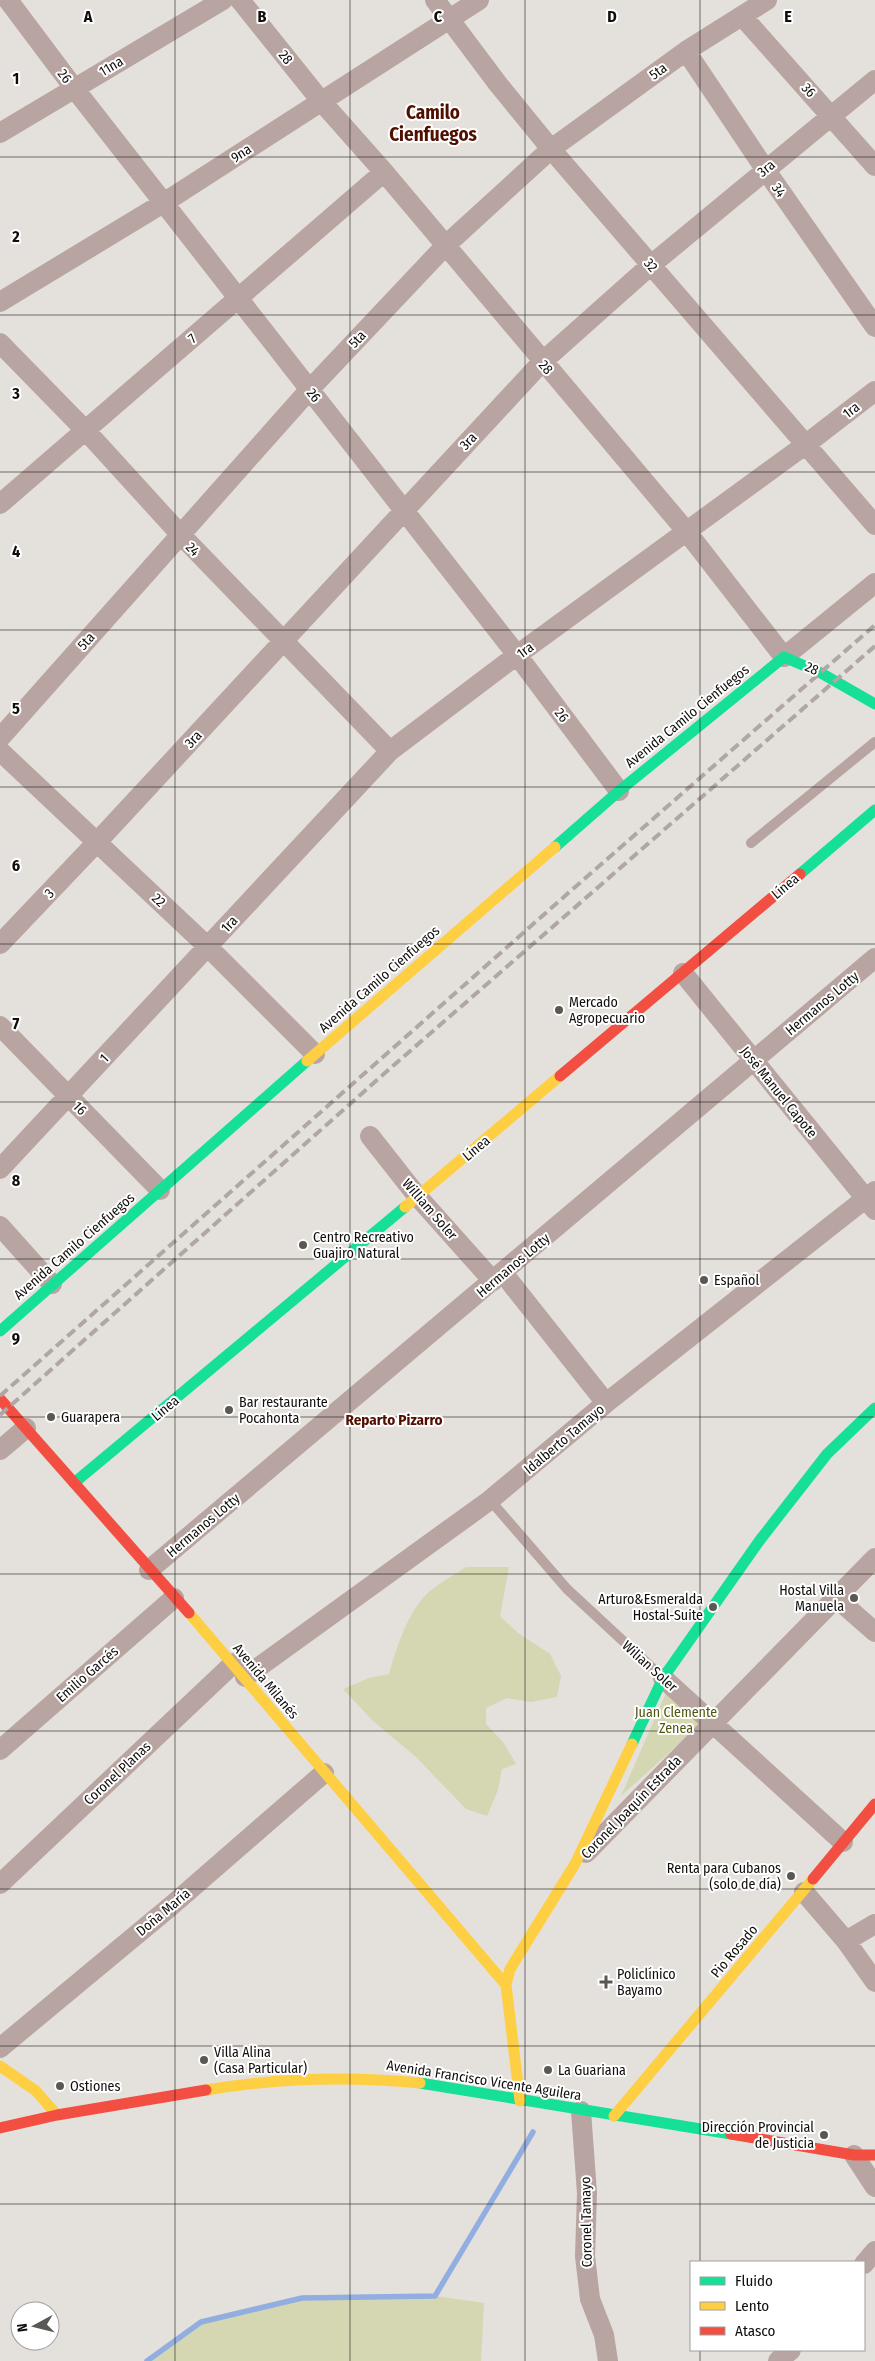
<svg xmlns="http://www.w3.org/2000/svg" width="875" height="2361" viewBox="0 0 875 2361" font-family="'Fira Sans Condensed',sans-serif">
<style>
.green{fill:#d4d7b2}
.lines{fill:none;stroke-linecap:round;stroke-linejoin:round}
.stream{stroke:#92aee1;stroke-width:5.5}
.lane{stroke:#b8a4a0;stroke-width:10}
.street{stroke:#b8a4a0;stroke-width:20}
.fast{stroke:#16e098;stroke-width:11}
.slow{stroke:#ffcf43;stroke-width:11}
.jam{stroke:#f24e42;stroke-width:11}
.rail{stroke:#b0a6a3;stroke-width:4;stroke-dasharray:10 5;stroke-linecap:butt}
.grid{fill:none;stroke:#100e0c;stroke-width:1;stroke-opacity:0.55}
.poi-dot{fill:#5a5855;stroke:#fff;stroke-width:2}
.labels{text-anchor:middle;stroke-width:4;stroke-linejoin:round;paint-order:stroke}
.street-label{font-size:14px;fill:#100e0c;stroke:#fff}
.poi-label{font-size:14px;fill:#100e0c;stroke:#fff;text-anchor:start}
.park-label{font-size:14px;fill:#505710;stroke:#fff}
.neighbourhood-label{font-size:15px;font-weight:bold;fill:#510f00;stroke:#fff}
.district-label{font-size:19px;font-weight:bold;fill:#510f00;stroke:#fff}
.grid-label{font-size:16px;text-anchor:middle;font-weight:bold;fill:#100e0c;stroke:#fff;stroke-width:4;stroke-linejoin:round;paint-order:stroke}
</style>
<rect width="100%" height="100%" fill="#e4e0dc"/>
<!-- green -->
<path class="green" d="M466,1567h43l-9,49 18,17 32,21 11,22 -4,21 -26,5 -24,-4 -21,10v16l17,18 13,22 -14,5 -4,21 -11,26 -21,-7 -50,-52 -44,-37 -29,-31 26,-11 20,-4c7,-25 20,-66 41,-83 11,-9 24,-16 36,-24z
M669,1686l36,34 -84,76z
M435,2296l49,7 -3,58h-334l54,-39 101,-24z"/>
<g class="lines">
<!-- stream -->
<path class="stream" d="M147,2361l54,-39 101,-24 133,-2 98,-164"/>
<!-- lane -->
<path class="lane" d="M751,843l124,-101
M490,1500l77,89 95,88"/>
<!-- street -->
<path class="street" d="M8,0l66,88 443,567 102,136
M240,0l81,101 63,71 303,360 97,125 91,-74
M435,0l63,84 53,65 324,376
M742,16l133,150
M686,51l79,118 110,158
M0,133l223,-133
M0,302l165,-100 314,-202
M0,343l87,89 93,102 210,217
M0,504l384,-332
M0,738l310,-349 136,-144 105,-96 135,-98 81,-51
M0,751l208,196 107,107
M0,944l98,-103 444,-479 109,-97 224,-185
M683,973l192,237
M0,1026l160,164
M370,1136l48,61 75,84
M0,1169l390,-418 127,-96 288,-210 70,-54
M0,1226l52,58
M503,1273l103,130
M0,1450l26,-22
M149,1570l726,-612
M835,1597l40,35
M245,1677l245,-177 116,-97 269,-212
M663,1678l180,164
M0,1750l174,-152
M586,1853l289,-295
M0,1884l234,-221
M804,1892l42,49 29,41
M846,1941l29,-17
M0,2048l171,-142 153,-133
M581,2111l6,82 -2,63 5,43 14,36 4,26
M854,2155l21,32
M864,2264l11,-13
M778,2361l13,-11"/>
<!-- fast -->
<path class="fast" d="M555,847l64,-56 165,-134 37,16 54,31
M800,874l75,-64
M0,1331l307,-270
M74,1483l331,-276
M632,1744l31,-66 97,-138 67,-86 48,-46
M420,2083l311,51"/>
<!-- slow -->
<path class="slow" d="M307,1061l248,-214
M405,1207l155,-131
M189,1613l317,372
M0,2066l36,25 21,24
M206,2090c71,-12 142,-14 214,-7
M520,2101l-14,-116 4,-16 65,-105 57,-120
M614,2116l199,-237"/>
<!-- jam -->
<path class="jam" d="M560,1076l240,-202
M0,1399l189,214
M813,1879l62,-75
M0,2128l57,-13 149,-25
M731,2134l123,21h21"/>
<!-- rail -->
<path class="rail" d="M0,1396l566,-501 309,-270
M0,1415l386,-343 489,-426"/>
</g>
<!-- grid -->
<path class="grid" d="M175,0v2361M350,0v2361M525,0v2361M700,0v2262M0,157h875M0,315h875M0,472h875M0,630h875M0,787h875M0,944h875M0,1102h875M0,1259h875M0,1417h875M0,1574h875M0,1731h875M0,1889h875M0,2046h875M0,2204h875M700,2350v11"/>
<!-- markers -->
<g class="poi-dot">
<circle cx="559" cy="1010" r="5"/>
<circle cx="303" cy="1245" r="5"/>
<circle cx="704" cy="1280" r="5"/>
<circle cx="229" cy="1410" r="5"/>
<circle cx="51" cy="1417" r="5"/>
<circle cx="854" cy="1598" r="5"/>
<circle cx="713" cy="1607" r="5"/>
<circle cx="791" cy="1876" r="5"/>
<path d="M603.5 1974.5h5v5h5v5h-5v5h-5v-5h-5v-5h5z"/>
<circle cx="204" cy="2060" r="5"/>
<circle cx="548" cy="2070" r="5"/>
<circle cx="60" cy="2086" r="5"/>
<circle cx="824" cy="2135" r="5"/>
</g>
<g class="labels">
<!-- street labels -->
<g class="street-label">
<text transform="translate(286 57) rotate(52)" y="5">28</text>
<text transform="translate(111 66) rotate(-31)" y="5">11na</text>
<text transform="translate(658 71) rotate(-36)" y="5">5ta</text>
<text transform="translate(65 76) rotate(53)" y="5">26</text>
<text transform="translate(809 90) rotate(48)" y="5">36</text>
<text transform="translate(241 153) rotate(-33)" y="5">9na</text>
<text transform="translate(766 168) rotate(-39)" y="5">3ra</text>
<text transform="translate(779 190) rotate(55)" y="5">34</text>
<text transform="translate(651 265) rotate(49)" y="5">32</text>
<text transform="translate(192 338) rotate(-41)" y="5">7</text>
<text transform="translate(357 339) rotate(-47)" y="5">5ta</text>
<text transform="translate(546 367) rotate(50)" y="5">28</text>
<text transform="translate(314 395) rotate(52)" y="5">26</text>
<text transform="translate(851 410) rotate(-38)" y="5">1ra</text>
<text transform="translate(468 441) rotate(-47)" y="5">3ra</text>
<text transform="translate(193 549) rotate(46)" y="5">24</text>
<text transform="translate(86 641) rotate(-48)" y="5">5ta</text>
<text transform="translate(525 650) rotate(-36)" y="5">1ra</text>
<text transform="translate(812 668) rotate(24)" y="5">28</text>
<text transform="translate(562 715) rotate(53)" y="5">26</text>
<text transform="translate(687 716) rotate(-39)" y="5">Avenida Camilo Cienfuegos</text>
<text transform="translate(193 739) rotate(-47)" y="5">3ra</text>
<text transform="translate(785 886) rotate(-40)" y="5">Línea</text>
<text transform="translate(49 893) rotate(-46)" y="5">3</text>
<text transform="translate(159 900) rotate(44)" y="5">22</text>
<text transform="translate(229 924) rotate(-47)" y="5">1ra</text>
<text transform="translate(379 979) rotate(-41)" y="5">Avenida Camilo Cienfuegos</text>
<text transform="translate(822 1003) rotate(-40)" y="5">Hermanos Lotty</text>
<text transform="translate(104 1058) rotate(-47)" y="5">1</text>
<text transform="translate(779 1092) rotate(51)" y="5">José Manuel Capote</text>
<text transform="translate(80 1108) rotate(46)" y="5">16</text>
<text transform="translate(476 1148) rotate(-40)" y="5">Línea</text>
<text transform="translate(430 1209) rotate(49)" y="5">William Soler</text>
<text transform="translate(74 1246) rotate(-41)" y="5">Avenida Camilo Cienfuegos</text>
<text transform="translate(513 1265) rotate(-40)" y="5">Hermanos Lotty</text>
<text transform="translate(165 1408) rotate(-40)" y="5">Línea</text>
<text transform="translate(564 1439) rotate(-40)" y="5">Idalberto Tamayo</text>
<text transform="translate(203 1525) rotate(-40)" y="5">Hermanos Lotty</text>
<text transform="translate(650 1666) rotate(42)" y="5">Wilian Soler</text>
<text transform="translate(87 1674) rotate(-41)" y="5">Emilio Garcés</text>
<text transform="translate(266 1681) rotate(50)" y="5">Avenida Milanés</text>
<text transform="translate(117 1773) rotate(-43)" y="5">Coronel Planas</text>
<text transform="translate(631 1807) rotate(-46)" y="5">Coronel Joaquín Estrada</text>
<text transform="translate(163 1912) rotate(-40)" y="5">Doña María</text>
<text transform="translate(734 1951) rotate(-50)" y="5">Pio Rosado</text>
<text transform="translate(484 2080) rotate(9)" y="5">Avenida Francisco Vicente Aguilera</text>
<text transform="translate(586 2222) rotate(-91)" y="5">Coronel Tamayo</text>
</g>
<!-- poi labels -->
<g class="poi-label">
<text x="569" y="1007">Mercado<tspan x="569" dy="16">Agropecuario</tspan></text>
<text x="313" y="1242">Centro Recreativo<tspan x="313" dy="16">Guajiro Natural</tspan></text>
<text x="714" y="1285">Español</text>
<text x="239" y="1407">Bar restaurante<tspan x="239" dy="16">Pocahonta</tspan></text>
<text x="61" y="1422">Guarapera</text>
<text x="844" y="1595" text-anchor="end">Hostal Villa<tspan x="844" dy="16">Manuela</tspan></text>
<text x="703" y="1604" text-anchor="end">Arturo&amp;Esmeralda<tspan x="703" dy="16">Hostal-Suite</tspan></text>
<text x="781" y="1873" text-anchor="end">Renta para Cubanos<tspan x="781" dy="16">(solo de día)</tspan></text>
<text x="617" y="1979">Policlínico<tspan x="617" dy="16">Bayamo</tspan></text>
<text x="214" y="2057">Villa Alina<tspan x="214" dy="16">(Casa Particular)</tspan></text>
<text x="558" y="2075">La Guariana</text>
<text x="70" y="2091">Ostiones</text>
<text x="814" y="2132" text-anchor="end">Dirección Provincial<tspan x="814" dy="16">de Justicia</tspan></text>
</g>
<!-- park labels -->
<g class="park-label">
<text x="676" y="1717">Juan Clemente<tspan x="676" dy="16">Zenea</tspan></text>
</g>
<!-- neighbourhood labels -->
<g class="neighbourhood-label">
<text x="394" y="1425">Reparto Pizarro</text>
</g>
<!-- district labels -->
<g class="district-label">
<text x="433" y="119">Camilo<tspan x="433" dy="22">Cienfuegos</tspan></text>
</g>
</g>
<g class="grid-label">
<text x="88" y="22">A</text>
<text x="262" y="22">B</text>
<text x="438" y="22">C</text>
<text x="612" y="22">D</text>
<text x="788" y="22">E</text>
<text x="16" y="84">1</text>
<text x="16" y="242">2</text>
<text x="16" y="399">3</text>
<text x="16" y="557">4</text>
<text x="16" y="714">5</text>
<text x="16" y="871">6</text>
<text x="16" y="1029">7</text>
<text x="16" y="1186">8</text>
<text x="16" y="1344">9</text>
</g>
<!-- legend -->
<rect x="690" y="2261" width="175" height="90" fill="#ffffff" stroke="#9f9f9e"/>
<rect x="700" y="2277" width="25" height="8" fill="#16e098" stroke="#9f9f9e"/>
<text x="735" y="2286" font-size="15" fill="#100e0c">Fluido</text>
<rect x="700" y="2302" width="25" height="8" fill="#ffcf43" stroke="#9f9f9e"/>
<text x="735" y="2311" font-size="15" fill="#100e0c">Lento</text>
<rect x="700" y="2327" width="25" height="8" fill="#f24e42" stroke="#9f9f9e"/>
<text x="735" y="2336" font-size="15" fill="#100e0c">Atasco</text>
<!-- north arrow -->
<g transform="translate(35 2326) rotate(263)"><circle r="24" fill="#ffffff" stroke="#9f9f9e"/>
<path d="M0-4L9 19L0 12L-9 19Z" fill="#5a5855"/>
<text y="-8" font-size="14" font-weight="bold" text-anchor="middle" fill="#100e0c">N</text>
</g>
</svg>
